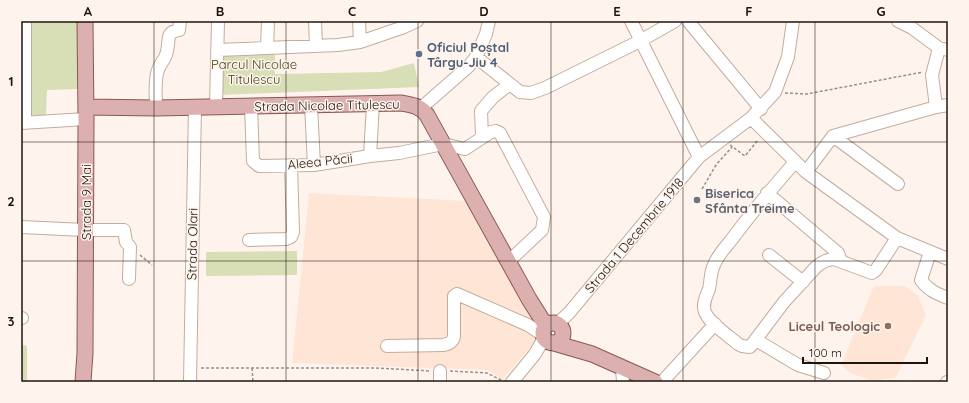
<svg xmlns="http://www.w3.org/2000/svg" width="969" height="403" viewBox="0 0 969 403" font-family="Quicksand,sans-serif">
<style>
.built{fill:#fee5d5}
.green{fill:#d8deb6}
.lines{fill:none;stroke-linecap:round;stroke-linejoin:round}
.minor-casing{stroke:#c3ac9d;stroke-width:14}
.major-casing{stroke:#8a5854;stroke-width:17}
.path{stroke:#9a908a;stroke-width:1.5;stroke-dasharray:3 2;stroke-linecap:butt}
.minor{stroke:#fff;stroke-width:12}
.major{stroke:#dcb0af;stroke-width:15}
.grid{fill:none;stroke:#1c140e;stroke-width:1;stroke-opacity:0.55}
.service-dot{fill:#5c6f8a;stroke:#fef4ed;stroke-width:1.5}
.worship-dot{fill:#6b7280;stroke:#fef4ed;stroke-width:1.5}
.education-dot{fill:#8d6e63;stroke:#fef4ed;stroke-width:1.5}
.labels{text-anchor:middle;stroke-width:3;stroke-linejoin:round;paint-order:stroke}
.service-label{font-size:13px;font-weight:bold;fill:#4e5e75;stroke:#fef4ed;text-anchor:start}
.park-label{font-size:13px;fill:#3d4010;stroke:#fef4ed}
.street-label{font-size:13px;fill:#1c140e;stroke:#fef4ed}
.worship-label{font-size:13px;font-weight:bold;fill:#5b616d;stroke:#fef4ed;text-anchor:start}
.education-label{font-size:13px;font-weight:bold;fill:#785e54;stroke:#fef4ed;text-anchor:end}
.neatline{fill:none;stroke:#1c140e;stroke-width:1.5}
.grid-label{font-size:13px;text-anchor:middle;font-weight:bold;fill:#1c140e}
</style>
<rect width="100%" height="100%" fill="#fef4ed"/>
<!-- built -->
<path class="built" d="M309,193l157,8 69,116 -4,3 9,16 -38,44 -13,-10 -197,-7z
M874,286h31l13,10 8,19 -30,62 -23,4 -23,-8 -9,-8z"/>
<!-- green -->
<path class="green" d="M28,21h51v68l-32,1 -1,25h-17z
M275,49v25l106,-2 33,-9 5,24 -198,8v-43z
M297,251v24l-91,1v-24z
M26,345l1,3v34h-6v-36z"/>
<g class="lines">
<!-- minor casing -->
<g class="minor-casing">
<path id="minor" d="M25,21v101
M315,21l1,25
M359,21l1,21
M631,21l68,136
M688,21l73,88
M898,21l14,7 27,20 9,2
M267,48l1,-27
M217,50l121,-5 22,-3 44,-15 13,-6
M476,57l44,35 11,1 14,-5 95,-47 35,-20
M251,105l2,56 6,5 55,-1 56,-9 29,-3 44,-9 22,5 26,-17 5,-1 4,2 44,84 -2,13 -34,32
M311,105l3,60
M216,106l2,-85
M936,107l-4,-32 7,-27
M156,108c0,-12 -2,-26 2,-38 2,-7 8,-11 9,-19 3,-11 -2,-19 12,-21l1,-9
M421,108l48,-42 7,-9 10,-23 3,-13
M751,118l55,54 91,66 51,21
M21,123l65,-4
M833,136l65,48
M482,137l-1,-26 12,-14 17,-13
M370,156l3,-52
M795,162c-21,24 -41,48 -60,73 -7,10 -17,19 -21,30 -4,8 -3,16 -5,24 -3,8 -7,15 -4,23 4,11 24,24 33,32l4,2 8,1 34,-45 32,-35c6,-5 11,-8 18,-8l38,14 4,-3 21,-32
M806,172l27,-36 103,-29 12,-2
M767,193l71,60 3,8
M21,227l64,3h39l2,12 4,5 -1,32
M249,240l37,-1 5,-2 2,-5 -2,-67
M930,252l-9,28c7,10 16,14 27,18
M769,255l34,27
M21,318h1
M557,324l12,-11 130,-156 52,-39 24,-26 13,-35 5,-36
M756,340l42,25 26,8
M387,346l56,-1c6,-1 10,-3 11,-9v-40l3,-2 71,31 15,10
M622,368l1,14
M190,382l5,-275
M440,382v-11
M512,382l23,-28 9,-16
M662,382l53,-58
M947,382h1"/>
</g>
<!-- major casing -->
<g class="major-casing">
<path id="major" d="M86,107l70,1 245,-5c12,2 19,3 26,12l102,184 17,27
M543 333a10 10 0 1 1 20 0a10 10 0 1 1-20 0Z
M554,343l38,11 63,28
M83,382l2,-29 1,-234 -1,-98"/>
</g>
<!-- path -->
<path class="path" d="M785,93l22,1 116,-22
M730,145l15,11 13,-16
M702,189l14,-24 16,-18
M140,255l12,10
M201,368h175l55,3
M252,368l1,14
M450,371l37,2 16,8"/>
<!-- minor -->
<use href="#minor" class="minor"/>
<!-- major -->
<use href="#major" class="major"/>
</g>
<!-- grid -->
<path class="grid" d="M154,21v361M286,21v361M418,21v361M551,21v361M683,21v361M815,21v361M21,142h927M21,261h927"/>
<!-- markers -->
<circle class="service-dot" cx="419" cy="54" r="4"/>
<circle class="worship-dot" cx="697" cy="200" r="4"/>
<circle class="education-dot" cx="888" cy="326" r="4"/>
<g class="labels">
<!-- service labels -->
<g class="service-label">
<text x="427" y="52">Oficiul Poștal<tspan x="427" dy="15">Târgu-Jiu 4</tspan></text>
</g>
<!-- park labels -->
<g class="park-label">
<text x="254" y="69">Parcul Nicolae<tspan x="254" dy="15">Titulescu</tspan></text>
</g>
<!-- street labels -->
<g class="street-label">
<text transform="translate(327 105) rotate(-1)" y="5">Strada Nicolae Titulescu</text>
<text transform="translate(320 161) rotate(-6)" y="5">Aleea Păcii</text>
<text transform="translate(86 202) rotate(-90)" y="5">Strada 9 Mai</text>
<text transform="translate(634 235) rotate(-50)" y="5">Strada 1 Decembrie 1918</text>
<text transform="translate(192 244) rotate(-89)" y="5">Strada Olari</text>
</g>
<!-- worship labels -->
<g class="worship-label">
<text x="705" y="198">Biserica<tspan x="705" dy="15">Sfânta Treime</tspan></text>
</g>
<!-- education labels -->
<g class="education-label">
<text x="880" y="331">Liceul Teologic</text>
</g>
</g>
<!-- border -->
<rect width="969" height="403" fill="none" stroke="#fef4ed" stroke-width="44"/>
<!-- scale -->
<path d="M803 357v6h124v-6" fill="none" stroke="#1c140e" stroke-width="2"/>
<text x="809" y="357" font-size="12" fill="#1c140e" stroke="#fef4ed" stroke-width="3" paint-order="stroke">100 m</text>
<rect x="22" y="22" width="925" height="359" class="neatline"/>
<g class="grid-label">
<text x="88" y="16">A</text>
<text x="220" y="16">B</text>
<text x="352" y="16">C</text>
<text x="484" y="16">D</text>
<text x="617" y="16">E</text>
<text x="749" y="16">F</text>
<text x="881" y="16">G</text>
<text x="11" y="86">1</text>
<text x="11" y="206">2</text>
<text x="11" y="326">3</text>
</g>
</svg>
